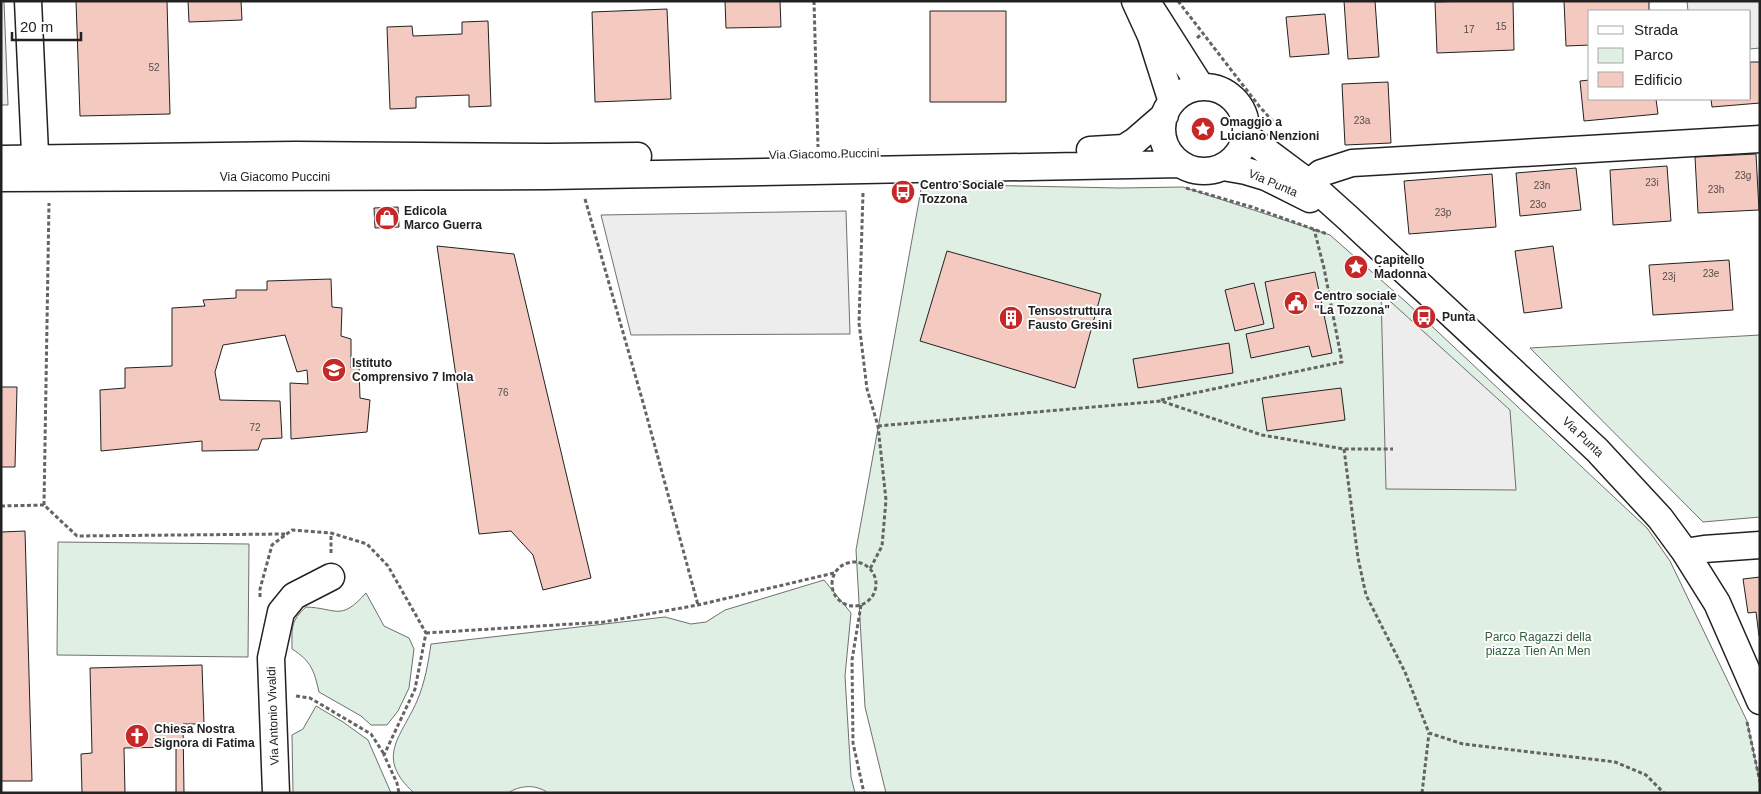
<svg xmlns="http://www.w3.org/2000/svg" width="1761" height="794" viewBox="0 0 1761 794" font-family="Helvetica,sans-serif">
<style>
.green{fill:#e0efe3;stroke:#6f6f6f}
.parking{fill:#ededed;stroke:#6f6f6f}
.building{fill:#f3c9c0;stroke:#222}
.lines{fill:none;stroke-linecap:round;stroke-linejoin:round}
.minor-casing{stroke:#222;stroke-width:29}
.path{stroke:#646464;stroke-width:3;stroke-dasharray:4 2.5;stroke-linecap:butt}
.minor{stroke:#fff;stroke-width:26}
.labels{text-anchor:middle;stroke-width:4;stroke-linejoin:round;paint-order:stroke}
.number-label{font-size:10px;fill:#564c4a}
.poi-label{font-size:12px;font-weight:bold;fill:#222;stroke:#fff;text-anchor:start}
.street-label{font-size:12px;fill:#222;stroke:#fff}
.park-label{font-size:12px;fill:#2f5e38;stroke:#fff}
</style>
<rect width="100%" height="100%" fill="#fff"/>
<!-- green -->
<path class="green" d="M922,184l198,4 63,-1 147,48 76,67 241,226 23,33 77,160 13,61v11h-874l-21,-86 -9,-157z
M1760,335v182l-57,5 -173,-174z
M58,542l191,2 -1,113 -191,-2z
M824,580l27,33 -6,63 6,101 4,16h-307c-12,-9 -28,-8 -40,0h-94c-39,-36 -14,-54 3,-92 8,-19 11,-37 14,-57l234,-27 26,7 15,-2 19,-12z
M366,593l18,33 25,12 5,11 -5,39 -11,23 -11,14h-16l-10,-9 -42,-24c-5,-22 -8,-31 -27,-43 0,-20 -2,-28 14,-42 31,1 34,15 60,-14z
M316,706l27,16 25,18 23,53h-98l-1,-58 11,-6z"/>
<!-- parking -->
<path class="parking" d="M1,1h3l4,104h-7z
M1687,1h73v47l-10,1v-38h-62z
M846,211l4,123 -219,1 -30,-120z
M1381,293l129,117 6,80 -130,-1z"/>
<!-- building -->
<path class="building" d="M76,1h91l3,113 -90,2z
M188,1h53l1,19 -53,2z
M725,1h55l1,26 -55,1z
M1344,1h31l4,56 -31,2z
M1468,1h45l1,49 -77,3 -2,-51z
M1564,1h85v10h-59v34l-24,1z
M667,9l4,90 -76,3 -3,-90z
M930,11h76v91h-76z
M1325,14l4,40 -39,3 -4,-40z
M488,21l3,85 -22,1v-12l-53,2v11l-26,1 -3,-82 25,-1 1,10 49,-2v-12z
M1750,62h10v41l-48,4 -1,-8h39z
M1590,80v19h66l2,15 -74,7 -4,-40z
M1388,82l3,61 -46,2 -3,-61z
M1756,154l3,56 -61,3 -3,-56z
M1667,166l4,55 -58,4 -3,-55z
M1576,168l5,42 -61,6 -4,-43z
M1492,174l4,53 -87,7 -5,-53z
M398,207l1,20 -24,1 -1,-20z
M437,246l77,8 77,324 -48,12 -10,-35 -22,-24 -32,3z
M1553,246l9,62 -38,5 -9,-62z
M947,251l154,43 -26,94 -155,-47z
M1729,260l4,50 -80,5 -4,-50z
M1315,272l17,81 -20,4 -3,-11 -58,12 -5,-24 28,-6 -9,-46z
M331,279l1,28 10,1 -1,28 10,3v29l8,-1 1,31 10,2 -3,32 -76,7 -1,-56 18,1 -1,-14 -10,2 -12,-37 -62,10 -8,27 5,28 60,1 2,37 -20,1 -4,11 -56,1v-10l-101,10 -1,-61 25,-2v-20l47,-2v-58l33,-2 -2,-6 33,-2v-8h31v-9z
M1254,283l10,41 -29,7 -10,-41z
M1229,343l4,30 -95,15 -5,-29z
M1,387h16l-2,80h-14z
M1341,388l4,32 -78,11 -5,-33z
M25,531l7,250h-31v-249z
M1760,577v58l-1,1 -3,-24 -8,1 -5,-34z
M202,665l2,59h-21l1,69h-8v-46l-52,1 1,45h-43l-1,-39 11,-1 -2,-85z"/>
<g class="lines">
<!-- minor casing -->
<g class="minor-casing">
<path id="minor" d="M28,1l8,174
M1135,1l16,35 21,66
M1152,10l49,77
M1162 129a42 42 0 1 1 84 0a42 42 0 1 1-84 0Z
M1246,136l63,47 39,35 249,232 63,68 25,34 32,51 43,98
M1090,150l34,-2 11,-7 30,-26
M1,159l295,-4 252,2 90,-1
M1223,167l23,4 20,6 44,22
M1,178l547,-2 633,-12
M1309,183l12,-10 31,-10 408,-24
M1685,552l19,-3 56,-4
M276,793l-5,-135 10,-46 13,-16 37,-19"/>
</g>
<!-- path -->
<path class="path" d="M814,1l4,146
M1178,1l81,105 19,21
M1197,38l6,-5
M1186,188l66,19 75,27
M863,193l-4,130 8,66 11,37 8,74 -4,46 -12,23
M585,199l59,207 54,199
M1161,400l181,-38 -18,-94 -10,-39
M878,426l283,-25 101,34 82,14h49
M1344,449l14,109 8,37 39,77 24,61 34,11 152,18 31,13 18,18
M44,505l5,-302
M1,506l43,-1 33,31 208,-2
M331,553v-20
M832 584a22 22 0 1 1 44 0a22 22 0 1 1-44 0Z
M260,597v-8l12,-44 20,-15 39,3 36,11 21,22 38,67 -11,56 -31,66 13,28 2,10
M861,605l-9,55 1,83 11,50
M426,633l178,-11 94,-17 136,-32
M296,696l14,2 61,36 13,20
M1747,722l13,60
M1422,793l7,-60"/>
<!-- minor -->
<use href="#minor" class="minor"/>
</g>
<!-- icons -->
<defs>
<g id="sight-disc" transform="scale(1.25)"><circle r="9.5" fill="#c62828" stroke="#fff"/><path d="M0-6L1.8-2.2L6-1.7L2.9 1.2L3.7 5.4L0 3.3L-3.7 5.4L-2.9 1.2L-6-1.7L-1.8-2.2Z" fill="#fff"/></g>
<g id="bus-disc" transform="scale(1.25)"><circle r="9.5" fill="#c62828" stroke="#fff"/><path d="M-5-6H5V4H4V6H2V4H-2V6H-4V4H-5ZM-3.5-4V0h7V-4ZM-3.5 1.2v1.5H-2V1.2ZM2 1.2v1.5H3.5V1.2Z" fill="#fff"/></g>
<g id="shop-disc" transform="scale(1.25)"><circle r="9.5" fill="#c62828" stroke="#fff"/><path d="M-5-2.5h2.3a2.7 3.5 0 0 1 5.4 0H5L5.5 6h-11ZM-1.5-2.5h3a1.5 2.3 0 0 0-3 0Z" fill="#fff"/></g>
<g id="civic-disc" transform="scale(1.25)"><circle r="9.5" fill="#c62828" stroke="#fff"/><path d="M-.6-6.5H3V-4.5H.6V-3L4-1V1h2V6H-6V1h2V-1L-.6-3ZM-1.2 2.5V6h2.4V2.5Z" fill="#fff"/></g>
<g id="building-disc" transform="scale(1.25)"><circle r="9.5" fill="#c62828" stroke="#fff"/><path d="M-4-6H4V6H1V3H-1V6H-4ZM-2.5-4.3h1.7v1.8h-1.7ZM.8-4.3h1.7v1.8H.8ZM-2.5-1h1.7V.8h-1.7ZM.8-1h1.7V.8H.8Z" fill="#fff"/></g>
<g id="school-disc" transform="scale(1.25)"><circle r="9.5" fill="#c62828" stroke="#fff"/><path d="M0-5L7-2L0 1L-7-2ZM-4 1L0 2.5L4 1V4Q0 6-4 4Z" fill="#fff"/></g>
<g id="church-disc" transform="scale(1.25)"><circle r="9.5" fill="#c62828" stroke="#fff"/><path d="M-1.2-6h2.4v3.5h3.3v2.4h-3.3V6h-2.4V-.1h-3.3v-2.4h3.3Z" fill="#fff"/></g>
</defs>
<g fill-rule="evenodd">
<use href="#sight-disc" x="1203" y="129"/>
<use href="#bus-disc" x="903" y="192"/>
<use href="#shop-disc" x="387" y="218"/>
<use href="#sight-disc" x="1356" y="267"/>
<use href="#civic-disc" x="1296" y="303"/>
<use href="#bus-disc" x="1424" y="317"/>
<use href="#building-disc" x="1011" y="318"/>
<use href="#school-disc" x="334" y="370"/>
<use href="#church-disc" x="137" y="736"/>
</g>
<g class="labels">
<!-- number labels -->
<g class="number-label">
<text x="1501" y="30">15</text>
<text x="1469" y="33">17</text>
<text x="154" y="71">52</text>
<text x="1362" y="124">23a</text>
<text x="1743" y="179">23g</text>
<text x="1652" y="186">23i</text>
<text x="1542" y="189">23n</text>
<text x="1716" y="193">23h</text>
<text x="1538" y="208">23o</text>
<text x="1443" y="216">23p</text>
<text x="1711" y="277">23e</text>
<text x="1669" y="280">23j</text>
<text x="503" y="396">76</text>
<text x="255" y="431">72</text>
</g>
<!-- poi labels -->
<g class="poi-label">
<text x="1220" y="126">Omaggio a<tspan x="1220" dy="14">Luciano Nenzioni</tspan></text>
<text x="920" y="189">Centro Sociale<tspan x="920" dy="14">Tozzona</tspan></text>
<text x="404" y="215">Edicola<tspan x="404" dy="14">Marco Guerra</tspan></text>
<text x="1374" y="264">Capitello<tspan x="1374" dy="14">Madonna</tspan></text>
<text x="1314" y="300">Centro sociale<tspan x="1314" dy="14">"La Tozzona"</tspan></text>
<text x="1028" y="315">Tensostruttura<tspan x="1028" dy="14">Fausto Gresini</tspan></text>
<text x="1442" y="321">Punta</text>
<text x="352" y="367">Istituto<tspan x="352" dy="14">Comprensivo 7 Imola</tspan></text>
<text x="154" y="733">Chiesa Nostra<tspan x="154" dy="14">Signora di Fatima</tspan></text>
</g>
<!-- street labels -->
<g class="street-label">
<text transform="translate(824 154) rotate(-1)" y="4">Via Giacomo Puccini</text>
<text x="275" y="181">Via Giacomo Puccini</text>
<text transform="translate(1273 183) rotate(23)" y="4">Via Punta</text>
<text transform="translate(1583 437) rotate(44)" y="4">Via Punta</text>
<text transform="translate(273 716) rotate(-92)" y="4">Via Antonio Vivaldi</text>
</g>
<!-- park labels -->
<g class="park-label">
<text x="1538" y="641">Parco Ragazzi della<tspan x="1538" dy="14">piazza Tien An Men</tspan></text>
</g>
</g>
<!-- border -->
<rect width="1761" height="794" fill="none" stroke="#222222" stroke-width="5"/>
<!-- legend -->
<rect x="1588" y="10" width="162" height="90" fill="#ffffff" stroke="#a7a7a7"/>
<rect x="1598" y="26" width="25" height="8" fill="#ffffff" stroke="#a7a7a7"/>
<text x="1634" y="35" font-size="15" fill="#222222">Strada</text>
<rect x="1598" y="48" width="25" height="15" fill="#e0efe3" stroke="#a7a7a7"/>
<text x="1634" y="60" font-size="15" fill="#222222">Parco</text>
<rect x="1598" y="72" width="25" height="15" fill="#f3c9c0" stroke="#a7a7a7"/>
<text x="1634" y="85" font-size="15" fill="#222222">Edificio</text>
<!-- scale -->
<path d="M12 32v8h69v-8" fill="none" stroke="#222222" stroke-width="2.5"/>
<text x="20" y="32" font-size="15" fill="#222222" stroke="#ffffff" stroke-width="4" paint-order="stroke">20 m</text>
</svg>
